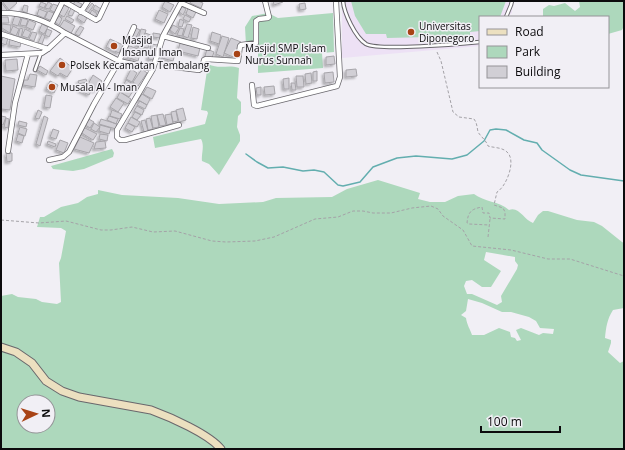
<svg xmlns="http://www.w3.org/2000/svg" width="625" height="450" viewBox="0 0 625 450" font-family="'Open Sans',sans-serif">
<style>
.education{fill:#ede1f5}
.green{fill:#add8bc;fill-rule:evenodd}
.lines{fill:none;stroke-linecap:round;stroke-linejoin:round}
.stream{stroke:#63aeaf;stroke-width:1.5}
.building{fill:#d1cfd5;stroke:#a7a5aa;filter:url(#shadow)}
.service-casing{stroke:#69676c;stroke-width:4.5}
.minor-casing{stroke:#69676c;stroke-width:6}
.secondary-casing{stroke:#69676c;stroke-width:9}
.path{stroke:#a4a2a7;stroke-width:1;stroke-dasharray:3 2;stroke-linecap:butt}
.service{stroke:#fff;stroke-width:2.5}
.minor{stroke:#fff;stroke-width:4.5}
.secondary{stroke:#ece0c0;stroke-width:7}
.poi-dot{fill:#a84316;stroke:#f1eff5;stroke-width:1.5}
.labels{text-anchor:middle;stroke-width:3;stroke-linejoin:round;paint-order:stroke}
.poi-label{font-size:10px;fill:#0c0b0d;stroke:#f1eff5;text-anchor:start}
</style>
<defs>
<filter id="shadow"><feDropShadow dx="-2" dy="2" stdDeviation="1" flood-color="#0004"/></filter>
</defs>
<rect width="100%" height="100%" fill="#f1eff5"/>
<!-- education -->
<path class="education" d="M342,1h170v12l-6,4h-26v29l-138,12z"/>
<!-- green -->
<path class="green" d="M351,1h155l-6,16h-20v14l-10,1v4l-83,2 -1,-4h-20l-11,-18z
M579,1h45v25l-2,4 -14,4v-17h-65v-8l6,-4 5,1 11,-3 10,8 5,-4z
M268,13l10,5 55,-5 1,39 -12,1 1,15 -65,5v-28h-12l-1,-18 7,-11z
M208,64c13,6 19,0 31,4l-2,30 4,4v11l-3,3 -1,11 3,8v6l-21,34 -10,-11 -7,-3c-1,-7 3,-15 -1,-22l-46,9 -2,-11 52,-13 3,-11 -1,-2 -6,-1z
M112,149l2,4 -1,4 -29,12 -11,2 -20,-2 -2,-3z
M378,180l42,13 -2,6 12,3h15l13,-6 16,-2c10,8 25,7 35,16 10,-4 15,10 24,13l5,-8 5,-4h5l29,9 17,2 8,4 20,16 2,1v65l-11,2c-6,9 -7,18 -8,28l6,2v3l-3,9 12,11 4,-2v88h-623v-153l11,-2 6,3 18,2 6,3 15,2 4,-2 -2,-39 2,-5 5,-27 -5,-3 -24,-1 3,-10h4l17,-10 17,-4 9,-6 11,-3v-4l24,5 56,3 41,6 44,-2 13,-4 56,-1 15,-8zM486,252l29,5v4l3,4 -1,4 -16,27 1,6 -5,3 -25,-11h-5l-3,-8 2,-5 6,-1 10,7h9l10,-16 -17,-11zM468,299l14,4 20,9h9l18,5 7,4 4,7 14,1 -1,5 -10,-1 -4,2 -18,-7 -5,2 5,10 -4,1 -2,-3 -4,-1 -1,-5 -11,-4 -15,7h-12c-2,-6 -5,-10 -6,-17l-5,-3 5,-4zM24,402h24v24h-24z"/>
<g class="lines">
<!-- stream -->
<path class="stream" d="M246,154l11,8 11,6 15,-1 20,4 11,-1 10,2 14,13 5,1 17,-4 13,-15 24,-9 19,-2 36,3 15,-4 17,-14 6,-11 6,-1 10,1 18,10 13,3 5,7 28,20 11,5 43,6"/>
</g>
<!-- building -->
<path class="building" d="M2,1h13l2,2 -8,7z
M75,1l7,3 -2,4 -7,-3z
M165,1l9,4 -4,7 -8,-5z
M191,1h7l5,2 -2,5 -11,-5z
M273,1h9l1,1 -9,3z
M1,2l6,8 -6,2z
M41,2l5,2 -2,4 -5,-2z
M48,2l4,2 -3,5 -4,-1z
M92,3l2,2 -6,8 -3,-1z
M305,3l1,6 -6,1 -1,-6z
M53,4l6,2 -3,7 -6,-3z
M24,5l4,1 -1,7 -5,-2z
M64,5l5,3 -5,9 -5,-3z
M95,5l6,4 -2,3 -6,-3z
M181,6l5,3 -3,6 -5,-4z
M71,8l4,2 -3,6 -4,-1z
M188,8l8,4 -3,6 -7,-4z
M39,9l8,3 -3,6 -7,-3z
M92,10l5,4 -3,4 -5,-3z
M159,10l9,4 -4,9 -9,-4z
M48,11l6,2 -2,8 -7,-3z
M80,13l7,5 -3,5 -7,-5z
M15,15l6,3 -3,8 -6,-2z
M185,15l6,3 -2,4 -6,-3z
M59,16l3,3 -3,6 -4,-3z
M67,16l7,4 -2,3 -7,-4z
M1,17h7l1,6h-8z
M22,18l6,2 -2,6 -6,-1z
M180,19l4,2 -2,6 -4,-1z
M29,20l7,3 -3,7 -7,-3z
M64,20l11,6 -5,9 -11,-7z
M2,24l9,1 -1,8 -8,-5z
M42,24l6,3 -4,7 -5,-3z
M187,24l5,1 -4,13 -5,-2z
M173,25l6,3 -4,6 -5,-4z
M13,26l6,3 -3,7 -6,-3z
M80,26l4,2 -5,8 -4,-2z
M193,27l6,2 -2,10 -6,-1z
M20,28l3,1 -2,8 -3,-1z
M136,28l4,2 -7,13 -4,-2z
M180,28l4,1 -2,7 -5,-1z
M25,29l6,3 -3,6 -6,-2z
M47,29l5,2 -3,6 -4,-2z
M141,29l5,1 -5,17 -5,-1z
M32,32l5,1 -3,8 -5,-2z
M212,32l9,3 -2,9 -9,-3z
M145,33l6,2 -3,13 -6,-1z
M153,33l7,1v4l-7,-1z
M42,34l3,2 -3,8 -4,-1z
M222,36l7,2 -6,19 -7,-3z
M3,37l5,1 -2,7 -5,-2z
M231,38l10,4 -8,15 -9,-4z
M10,39l11,3 -1,5 -11,-2z
M110,39l13,6 -4,8 -13,-6z
M180,43l20,5 -2,8 -20,-5z
M151,44l7,1 -1,6 -7,-1z
M127,45l14,5 -3,11 -14,-5z
M207,49l7,3 -2,6 -7,-2z
M164,50l11,4 -2,7 -11,-3z
M149,52h6l-1,8 -6,-1z
M334,56l1,8 -9,1v-8z
M60,58l13,10 -6,9 -7,-4 -2,3 -8,-5z
M17,59l1,11 -12,1 -1,-11z
M40,66l8,5 -2,4 -9,-5z
M131,69l6,4 -5,9 -6,-3z
M142,69l5,4 -9,13 -5,-4z
M356,69l1,7 -11,1v-7z
M317,71v10h-4v-9z
M333,72l1,10 -9,1 -1,-10z
M311,73l1,10 -6,1 -1,-10z
M30,74l7,1 -2,12 -12,-2 1,-5h4z
M93,75l9,6 -7,10 -8,-5z
M1,76l14,3 -5,31 -9,-1z
M296,76h7l1,11h-7z
M289,78v11h-5l-1,-10z
M86,79l1,3 -8,2 -1,-3z
M126,80l11,6 -2,4 -11,-6z
M50,81l8,4 -4,8 -8,-4z
M291,83h4l1,7h-4z
M125,85l8,6 -4,6 -9,-5z
M81,86l10,5 -2,4 -10,-5z
M274,86l1,8 -10,1 -1,-8z
M147,87l9,4 -4,8 -9,-5z
M261,87v8h-4l-1,-7z
M120,92l11,7 -3,5 -11,-6z
M142,94l8,5 -3,6 -9,-5z
M46,95l6,1 -2,12 -6,-1z
M116,98l8,5 -6,9 -8,-5z
M140,101l7,4 -2,4 -8,-4z
M137,106l7,4 -2,5 -8,-4z
M183,108l3,12 -7,2 -3,-12z
M38,110l4,2 -3,7 -4,-1z
M112,110l10,4 -2,5 -10,-3z
M176,111l2,10 -5,1 -2,-10z
M135,112l6,3 -4,5 -5,-3z
M163,114l3,11 -6,1 -3,-11z
M171,114l2,9 -6,2 -2,-10z
M157,115l2,12 -6,1 -2,-12z
M1,116l5,1 -3,8 -2,-1z
M44,116l4,2 -8,28 -4,-2z
M109,116l9,3 -2,5 -9,-4z
M131,117l9,5 -3,5 -9,-4z
M6,118l3,1 -1,9 -4,-1z
M87,118l7,4 -4,6 -6,-4z
M150,118l3,11 -5,1 -2,-11z
M101,119l16,5 -1,5 -17,-5z
M145,120l3,11 -4,1 -3,-11z
M19,121l8,2 -1,4 -8,-2z
M94,123l6,4 -4,5 -5,-3z
M128,123l7,4 -3,5 -7,-4z
M100,125l11,3 -2,6 -10,-3z
M20,127l7,2 -2,7 -7,-3z
M83,127l14,7 -4,6 -13,-8z
M53,129l6,2 -3,8 -6,-2z
M18,134l6,2 -2,7 -6,-2z
M100,134l8,1 -1,6 -8,-2z
M80,137l14,6 -5,10 -15,-4z
M60,140l8,3 -4,10 -8,-3z
M48,141l8,3 -1,3 -8,-3z
M105,141l1,7 -12,1 2,-7z
M6,153h6v8l-5,1z"/>
<g class="lines">
<!-- service casing -->
<g class="service-casing">
<path id="service" d="M343,1c1,12 12,36 23,43 13,7 94,0 114,-2
M506,17l5,-12 1,-4
M35,70l6,-17"/>
</g>
<!-- minor casing -->
<g class="minor-casing">
<path id="minor" d="M181,3l23,10
M81,12l7,-11
M1,13c22,-1 46,8 64,20
M51,25l12,-24 33,19 3,-2 8,-17
M1,34l47,15
M163,36l45,12
M1,55l41,-2 6,-4 17,-16 54,28 34,8 10,-33 19,-35
M174,67l25,3 3,-2 2,-8 2,-1 32,2 2,-15 1,-1 15,-2v-22l3,-2 9,-1 1,-1 -4,-16
M153,69l-36,61v7l3,3h5l54,-15
M252,85l2,20 3,1 80,-20 3,-9 -4,-76
M8,151l7,-48 13,-49
M49,160l14,-3 6,-5 25,-48 25,-43 15,-34"/>
</g>
<!-- secondary casing -->
<g class="secondary-casing">
<path id="secondary" d="M1,347l15,5 16,11 14,18 16,10 17,6 72,13c19,7 58,24 70,39"/>
</g>
<!-- path -->
<path class="path" d="M437,52l4,9 12,51 6,5 15,2c3,4 3,8 4,13 3,5 8,8 10,14 6,2 15,1 20,7 8,9 -2,34 -11,39l-3,13 9,3 2,4v7l-15,-1 -1,-5h-6l-1,-6c-11,2 -14,5 -15,16l2,1 20,1
M1,220l38,3 27,-2 35,9h10l21,-3 21,5 22,-1 37,10 14,1 29,-1 19,-4 41,-18 23,-2 15,-6h10l10,2h18l21,-5 19,-2 7,3 5,7 20,14 9,16 39,4 37,9h22l54,17
M488,237l2,-18"/>
<!-- service -->
<use href="#service" class="service"/>
<!-- minor -->
<use href="#minor" class="minor"/>
<!-- secondary -->
<use href="#secondary" class="secondary"/>
</g>
<!-- markers -->
<g class="poi-dot">
<circle cx="411" cy="32" r="4"/>
<circle cx="114" cy="46" r="4"/>
<circle cx="237" cy="54" r="4"/>
<circle cx="62" cy="65" r="4"/>
<circle cx="52" cy="87" r="4"/>
</g>
<g class="labels">
<!-- poi labels -->
<g class="poi-label">
<text x="419" y="30">Universitas<tspan x="419" dy="12">Diponegoro</tspan></text>
<text x="122" y="44">Masjid<tspan x="122" dy="12">Insanul Iman</tspan></text>
<text x="245" y="52">Masjid SMP Islam<tspan x="245" dy="12">Nurus Sunnah</tspan></text>
<text x="70" y="69">Polsek Kecamatan Tembalang</text>
<text x="60" y="91">Musala Al - Iman</text>
</g>
</g>
<!-- border -->
<rect width="625" height="450" fill="none" stroke="#0c0b0d" stroke-width="4"/>
<!-- legend -->
<rect x="479" y="16" width="130" height="72" fill="#f1eff5" stroke="#959498"/>
<rect x="487" y="29" width="20" height="6" fill="#ece0c0" stroke="#959498"/>
<text x="515" y="36" font-size="12" fill="#0c0b0d">Road</text>
<rect x="487" y="46" width="20" height="12" fill="#add8bc" stroke="#959498"/>
<text x="515" y="56" font-size="12" fill="#0c0b0d">Park</text>
<rect x="487" y="66" width="20" height="12" fill="#d1cfd5" stroke="#959498"/>
<text x="515" y="76" font-size="12" fill="#0c0b0d">Building</text>
<!-- north arrow -->
<g transform="translate(36 414) rotate(86)"><circle r="19" fill="#f1eff5" stroke="#959498"/>
<path d="M0-3L7 15L0 10L-7 15Z" fill="#a84316"/>
<text y="-6" font-size="11" font-weight="bold" text-anchor="middle" fill="#0c0b0d">N</text>
</g>
<!-- scale -->
<path d="M481 426v6h79v-6" fill="none" stroke="#0c0b0d" stroke-width="2"/>
<text x="487" y="426" font-size="12" fill="#0c0b0d" stroke="#f1eff5" stroke-width="3" paint-order="stroke">100 m</text>
</svg>
